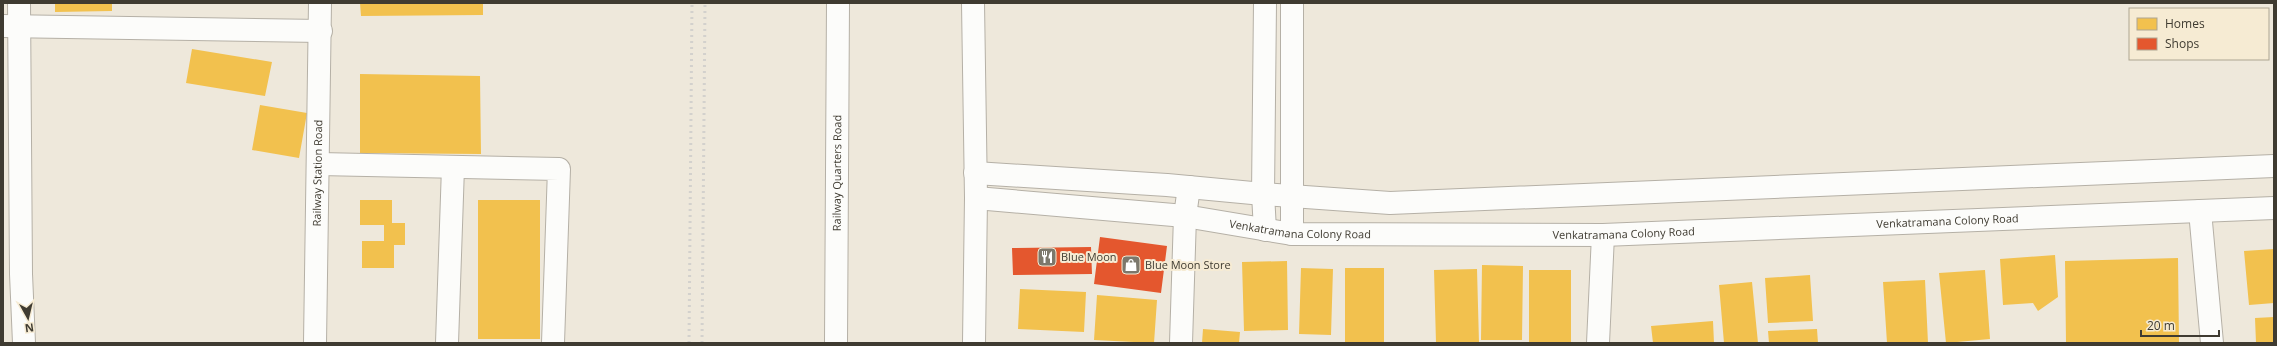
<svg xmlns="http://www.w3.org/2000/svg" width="2277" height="346" viewBox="0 0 2277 346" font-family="'Open Sans',sans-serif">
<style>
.homes{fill:#f2c14e}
.shops{fill:#e4572e}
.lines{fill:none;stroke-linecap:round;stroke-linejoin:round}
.street-casing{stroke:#b5b0a6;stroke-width:24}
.secondary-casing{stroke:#b5b0a6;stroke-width:24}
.street{stroke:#fcfcfa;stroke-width:22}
.secondary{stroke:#fcfcfa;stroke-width:22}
.rail{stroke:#d3d1cd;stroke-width:3;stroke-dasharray:2 4;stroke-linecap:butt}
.labels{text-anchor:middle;stroke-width:4;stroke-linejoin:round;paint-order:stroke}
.street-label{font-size:11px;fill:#3f3b31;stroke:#f6ebd3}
.poi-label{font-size:11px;fill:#3f3b31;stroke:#f6ebd3;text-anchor:start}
</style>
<rect width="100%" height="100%" fill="#eee8db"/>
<!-- homes -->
<path class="homes" d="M55,3h57v8l-57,1z
M360,3h123v12l-122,1z
M192,49l80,13 -7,34 -79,-13z
M360,74l120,2 1,78 -121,-1z
M260,105l47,8 -8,45 -47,-8z
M360,200h32v23h13v22h-11v23h-32v-27h22v-16h-24z
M478,200h62v139h-62z
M2274,249v54l-25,2 -5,-54z
M2055,255l3,42 -20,14 -5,-8 -30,2 -3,-46z
M2178,258l1,85h-113l-1,-82z
M1287,261l1,69 -44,1 -2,-69z
M1482,265l41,1 -1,74h-41z
M1301,268l32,1 -2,66 -32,-1z
M1345,268h39v75h-39z
M1477,269l2,74h-43l-2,-73z
M1529,270h42v73h-42z
M1985,270l5,69 -44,4 -7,-70z
M1810,275l3,46 -45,2 -3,-45z
M1925,280l3,63h-41l-4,-61z
M1752,282l6,61h-34l-5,-58z
M1020,289l66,3 -2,40 -66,-3z
M1097,295l60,5 -3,43 -60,-3z
M2274,317v26h-18l-1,-25z
M1713,321l1,22h-61l-2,-17z
M1203,329l37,3 -1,11h-37z
M1817,329l1,14h-49l-1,-12z"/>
<!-- shops -->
<path class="shops" d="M1100,237l67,9 -6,47 -67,-9z
M1091,247l1,27 -79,1 -1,-27z"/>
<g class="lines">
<!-- street casing -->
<g class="street-casing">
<g id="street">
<path d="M19,3l2,271 3,69"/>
<path d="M3,26l318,5"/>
<path d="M319,164l240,5 -6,174"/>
<path d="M2200,211l12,132"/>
<path d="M447,343l6,-176"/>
<path id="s1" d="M836,343l2,-340"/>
<path d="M1181,343l4,-127 4,-29"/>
<path d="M1598,343l5,-108"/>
</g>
</g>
<!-- secondary casing -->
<g class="secondary-casing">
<g id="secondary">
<path d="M973,3l3,195 -2,145"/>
<path d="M975,173l192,12 96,9 127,9 884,-37"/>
<path id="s2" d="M976,198l209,18 107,18 311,1 671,-27"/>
<path d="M1265,230l-2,-36 2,-191"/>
<path d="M1292,234v-231"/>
<path id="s3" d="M315,343l5,-340"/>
</g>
</g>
<!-- street -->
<use href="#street" class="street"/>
<!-- secondary -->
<use href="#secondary" class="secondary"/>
<!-- rail -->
<path class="rail" d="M689,343l3,-340
M702,343l3,-340"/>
</g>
<!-- icons -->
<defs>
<g id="restaurant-square" transform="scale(1)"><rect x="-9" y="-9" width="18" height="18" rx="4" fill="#7c786c" stroke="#f6ebd3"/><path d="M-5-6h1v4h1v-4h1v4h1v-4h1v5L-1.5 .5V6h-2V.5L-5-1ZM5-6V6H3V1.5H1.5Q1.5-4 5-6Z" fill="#fff"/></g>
<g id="shop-square" transform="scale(1)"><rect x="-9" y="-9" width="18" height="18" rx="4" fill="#7c786c" stroke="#f6ebd3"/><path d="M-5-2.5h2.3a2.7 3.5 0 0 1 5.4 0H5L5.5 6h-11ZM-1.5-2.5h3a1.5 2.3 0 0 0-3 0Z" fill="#fff"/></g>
</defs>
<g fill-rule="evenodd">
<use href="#restaurant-square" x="1047" y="257"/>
<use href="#shop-square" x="1131" y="265"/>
</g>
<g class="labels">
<!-- street labels -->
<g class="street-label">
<text dy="4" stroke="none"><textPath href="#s3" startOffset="170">Railway Station Road</textPath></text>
<text dy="4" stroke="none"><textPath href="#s1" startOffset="170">Railway Quarters Road</textPath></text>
<text dy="4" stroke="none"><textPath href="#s2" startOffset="974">Venkatramana Colony Road</textPath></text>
<text dy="4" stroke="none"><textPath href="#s2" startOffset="326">Venkatramana Colony Road</textPath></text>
<text dy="4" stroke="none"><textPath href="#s2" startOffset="650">Venkatramana Colony Road</textPath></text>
</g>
<!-- poi labels -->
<g class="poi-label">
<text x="1061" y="261">Blue Moon</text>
<text x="1145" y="269">Blue Moon Store</text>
</g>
</g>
<!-- border -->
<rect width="2277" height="346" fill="none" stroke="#3f3b31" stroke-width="8"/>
<!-- legend -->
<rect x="2129" y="8" width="140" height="52" fill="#f6ebd3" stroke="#ada592"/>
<rect x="2137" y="18" width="20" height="12" fill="#f2c14e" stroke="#ada592"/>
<text x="2165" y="28" font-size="12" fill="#3f3b31">Homes</text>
<rect x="2137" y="38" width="20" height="12" fill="#e4572e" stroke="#ada592"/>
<text x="2165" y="48" font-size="12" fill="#3f3b31">Shops</text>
<!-- north arrow -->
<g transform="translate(28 318) rotate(172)" stroke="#f6ebd3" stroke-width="3" paint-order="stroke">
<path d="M0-3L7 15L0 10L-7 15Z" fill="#3f3b31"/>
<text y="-6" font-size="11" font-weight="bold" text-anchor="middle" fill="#3f3b31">N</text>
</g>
<!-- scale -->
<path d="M2141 330v6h78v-6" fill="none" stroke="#3f3b31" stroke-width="2"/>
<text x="2147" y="330" font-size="12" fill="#3f3b31" stroke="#f6ebd3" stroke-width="3" paint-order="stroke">20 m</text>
</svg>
